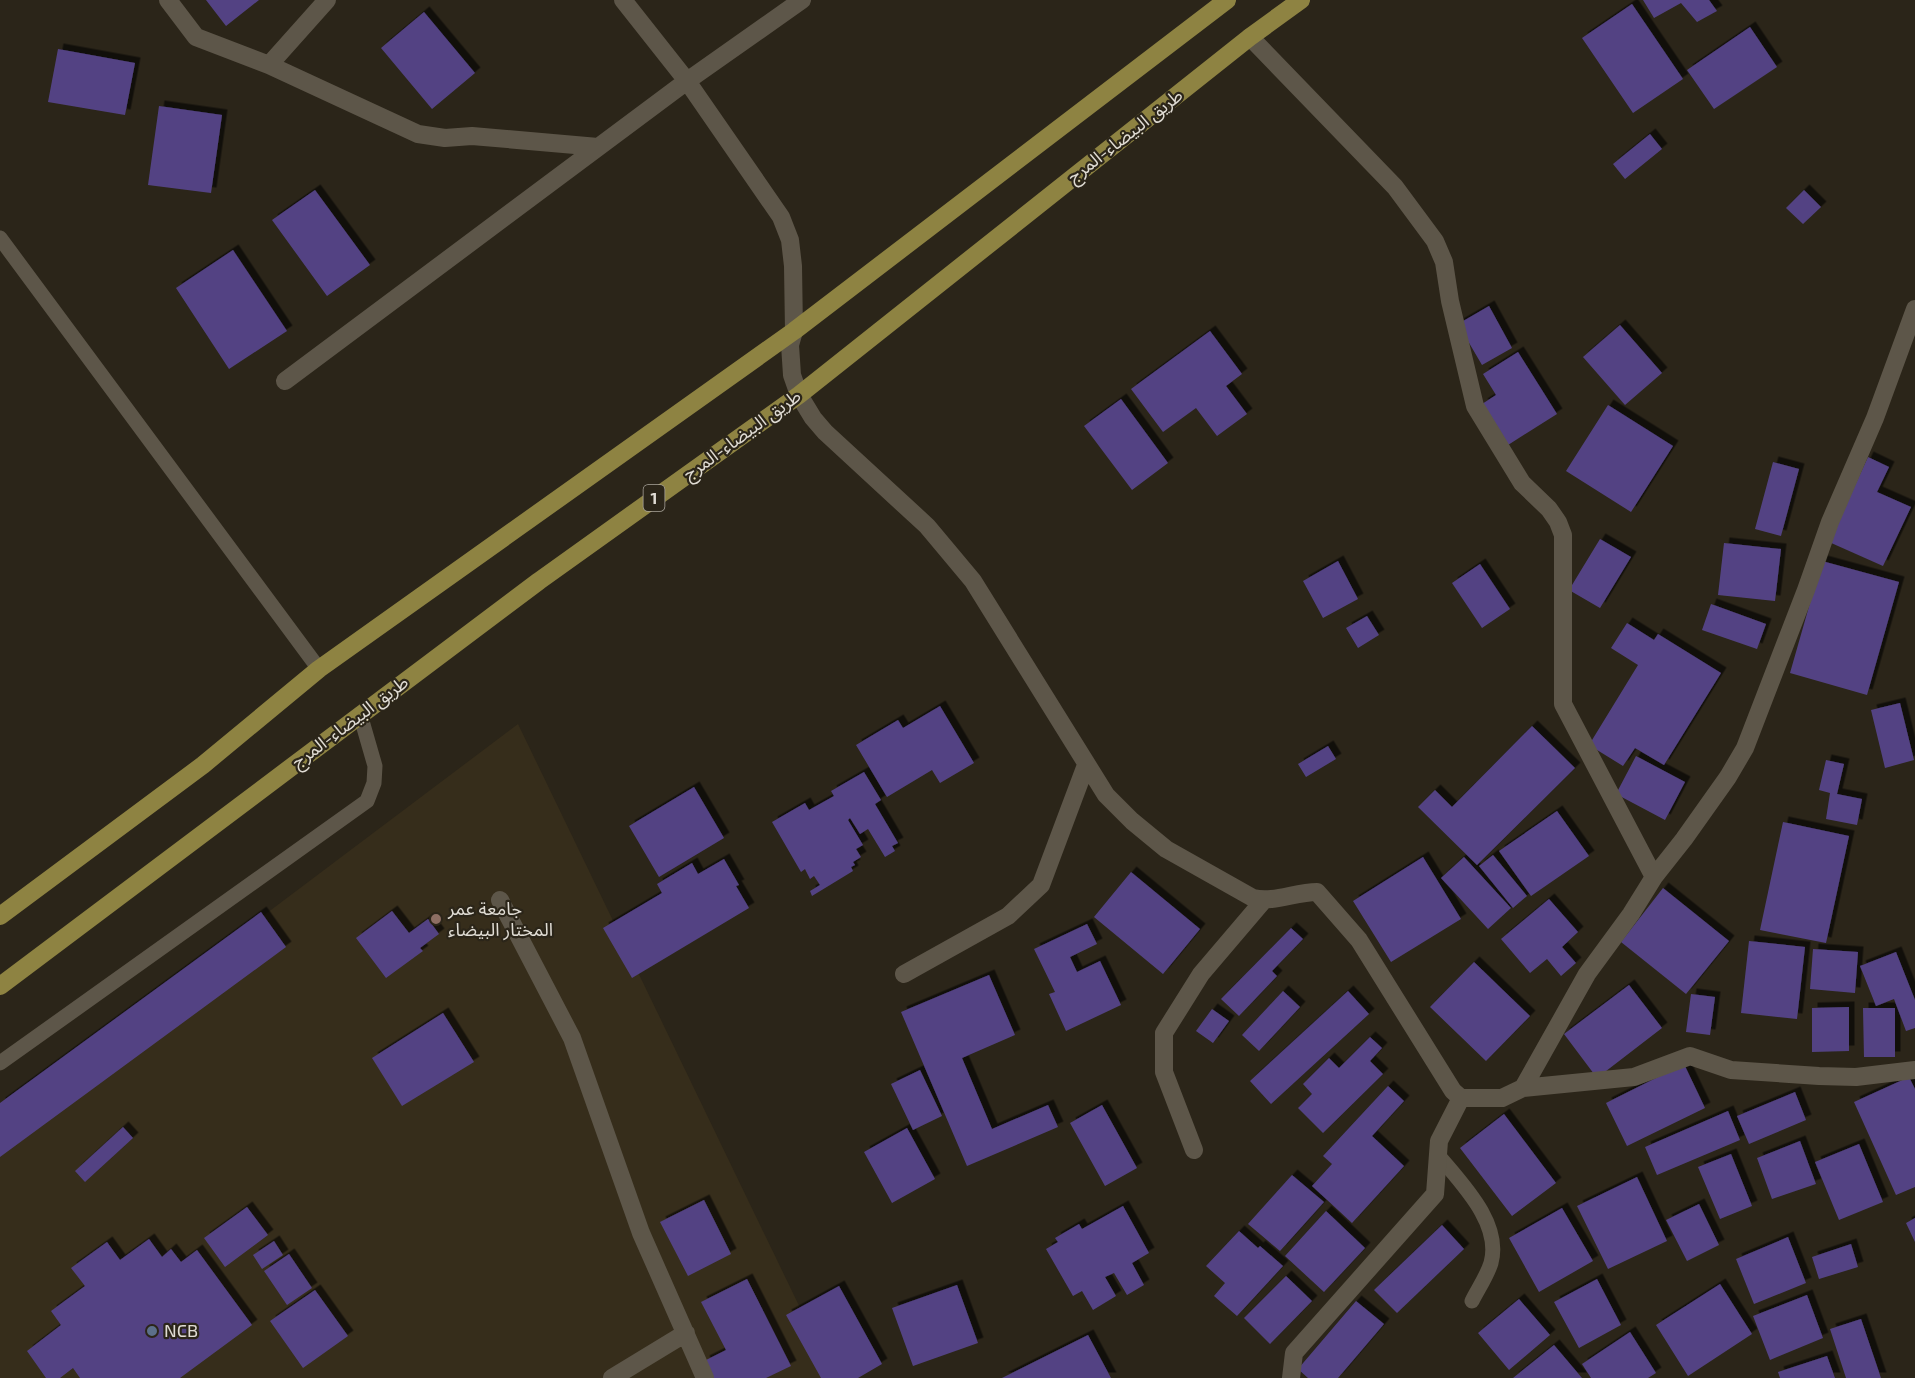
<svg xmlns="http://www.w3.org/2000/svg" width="1915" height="1378" viewBox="0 0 1915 1378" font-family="'Exo 2','Noto Sans Arabic',sans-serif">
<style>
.built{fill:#362d1b}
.building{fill:#534383;filter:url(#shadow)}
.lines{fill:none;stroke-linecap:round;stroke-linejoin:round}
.service{stroke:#5d5649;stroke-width:15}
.minor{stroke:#5d5649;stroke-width:18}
.trunk{stroke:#8e8342;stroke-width:18}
.education-dot{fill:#8d6e63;stroke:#2b2519;stroke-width:2}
.service-dot{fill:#5c6f8a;stroke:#2b2519;stroke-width:2}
.labels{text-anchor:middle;stroke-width:4.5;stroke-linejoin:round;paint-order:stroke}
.shield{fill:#2b2519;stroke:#aaa59c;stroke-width:1.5}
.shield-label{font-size:16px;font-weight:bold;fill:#e0dcd4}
.street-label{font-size:18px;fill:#e0dcd4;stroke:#2b2519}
.poi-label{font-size:18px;fill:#e0dcd4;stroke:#2b2519;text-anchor:start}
</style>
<defs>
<filter id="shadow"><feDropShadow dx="5.5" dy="-5.5" stdDeviation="0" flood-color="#0009"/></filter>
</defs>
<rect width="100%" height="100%" fill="#2b2519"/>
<!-- built -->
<path class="built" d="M518,724l316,654h-834v-264z"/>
<!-- building -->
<path class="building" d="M206,0h53l-33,26z
M1643,0h66l8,11 -20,11 -16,-19 -27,15z
M1632,4l51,75 -50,34 -51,-75z
M424,12l51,61 -43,36 -51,-61z
M1750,27l27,40 -63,42 -27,-39z
M58,49l77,14 -10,52 -77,-13z
M159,106l63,9 -11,78 -63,-8z
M1650,134l12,15 -37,30 -12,-15z
M315,190l55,75 -43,31 -55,-76z
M1804,190l17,17 -18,17 -17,-16z
M233,250l54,81 -58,38 -53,-81z
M1489,306l23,42 -30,17 -24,-41z
M1620,325l42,48 -37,32 -42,-48z
M1210,331l32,43 -16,12 21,28 -30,22 -21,-28 -33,24 -32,-43z
M1518,352l39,62 -49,31 -26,-41 14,-9 -13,-21z
M1121,399l47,64 -36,27 -48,-64z
M1608,405l65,41 -42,66 -65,-41z
M1868,457l21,10 -12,25 34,15 -28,59 -54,-24z
M1773,462l26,7 -18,67 -26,-7z
M1600,539l31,18 -31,51 -31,-18z
M1724,543l57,6 -6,52 -57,-6z
M1338,561l20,38 -35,19 -20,-37z
M1822,561l77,21 -32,113 -77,-22z
M1480,564l30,45 -28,19 -30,-45z
M1711,604l55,20 -9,25 -55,-19z
M1367,616l12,19 -21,13 -12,-20z
M1627,623l27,17 4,-6 63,39 -57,92 -29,-17 -12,18 -34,-21 49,-80 -27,-17z
M1900,703l14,57 -29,8 -14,-58z
M940,706l34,57 -34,20 -8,-13 -45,27 -31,-52 42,-25 5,8z
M1532,726l43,42 -98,97 -59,-58 17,-17 17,17z
M1328,746l8,13 -30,18 -8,-13z
M1636,756l49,26 -20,38 -49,-26z
M1826,760l18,4 -7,30 25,5 -5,26 -31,-6 4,-26 -11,-3z
M864,772l17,28 -6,4 23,39 -6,3 3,5 -10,6 -17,-28 -8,5 -10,-16 -2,2 15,25 -7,4 5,8 -8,5 2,3 -4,2 2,4 -41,25 -2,-5 10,-6 -6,-9 -4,3 -5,-10 -4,3 -29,-50 33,-19 4,7 25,-14 -3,-5z
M694,787l30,51 -65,39 -30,-51z
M1557,811l32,45 -58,40 -32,-45z
M1783,822l66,14 -23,107 -66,-13z
M1493,855l34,41 -14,12 -34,-42z
M1423,857l38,62 -70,43 -38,-61z
M1464,857l47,51 -23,21 -47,-51z
M724,859l15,26 -3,1 13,22 -117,70 -29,-50 59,-35 -5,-9 35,-21 6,11z
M1131,872l69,57 -37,45 -69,-57z
M1663,888l66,53 -43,53 -65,-52z
M1549,899l29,33 -16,15 14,16 -15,13 -14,-17 -17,14 -29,-34z
M392,911l17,22 19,-14 11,15 -19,14 3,3 -37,27 -30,-40z
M261,912l25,35 -286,210v-54z
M1087,924l10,20 -27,13 7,15 23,-11 21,44 -55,26 -17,-37 6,-2 -21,-43z
M1291,928l12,11 -31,32 5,5 -38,40 -18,-17z
M1749,941l56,6 -8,72 -56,-6z
M1813,949l45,3 -3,41 -45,-4z
M1896,952l19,48v28l-9,3 -12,-32 -18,7 -16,-40z
M1474,962l56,54 -44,45 -56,-54z
M989,975l26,60 -53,23 30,71 56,-24 10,22 -91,39 -66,-154z
M1629,985l33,43 -65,50 -33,-44z
M1283,991l17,16 -41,44 -17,-16z
M1348,991l21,23 -98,90 -21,-23z
M1691,994l24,3 -5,38 -24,-3z
M1849,1007v44l-37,1v-44z
M1863,1008h32v49h-31z
M1212,1009l17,12 -16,22 -17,-12z
M443,1013l31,49 -72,44 -30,-48z
M1370,1037l12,11 -12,13 13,13 -60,59 -25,-25 14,-14 -9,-10 26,-26 10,10z
M1684,1064l21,44 -78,38 -21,-43z
M920,1070l22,46 -29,14 -22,-46z
M1909,1077l6,12v98l-19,8 -42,-93z
M1388,1086l16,15 -32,35 32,30 -52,57 -40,-37 20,-22 -9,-8z
M1795,1092l11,28 -57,24 -12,-28z
M1102,1105l35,63 -32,18 -35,-63z
M1728,1111l12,29 -83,35 -12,-28z
M1504,1114l52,69 -44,33 -52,-68z
M123,1127l10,11 -48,44 -10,-11z
M907,1128l28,51 -43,24 -28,-51z
M1800,1141l16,43 -44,15 -15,-41z
M1859,1144l24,58 -44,18 -24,-58z
M1731,1154l21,52 -32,13 -22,-52z
M1292,1175l32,27 -44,49 -32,-27z
M1637,1177l30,64 -59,28 -31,-63z
M704,1200l27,54 -43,22 -28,-54z
M1699,1204l20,41 -32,16 -21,-41z
M1123,1206l26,47 -17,10 12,22 -17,10 -13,-22 -9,4 11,19 -23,14 -11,-19 -9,5 -27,-47 12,-7 -3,-4 24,-14 3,5z
M247,1207l21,28 -43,32 -21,-29z
M1562,1208l31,53 -54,31 -30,-54z
M1326,1211l39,37 -41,44 -39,-36z
M1915,1218v24l-9,-19z
M1442,1225l22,24 -67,64 -23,-23z
M1239,1231l19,17 2,-2 23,20 -46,50 -23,-20 11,-13 -19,-17z
M1788,1237l18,46 -52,21 -18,-45z
M149,1239l13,18 9,-8 10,13 16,-12 55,75 -72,53h-100l-7,-10 -13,10h-14l-19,-27 34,-26 -10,-14 34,-25 -14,-18 36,-26 13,18z
M274,1241l9,14 -21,14 -9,-14z
M1851,1244l7,23 -39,12 -7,-22z
M289,1254l23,34 -25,17 -23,-34z
M1286,1276l26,25 -42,43 -26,-26z
M747,1279l44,87 -25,12h-54l-8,-17 22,-11 -25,-48z
M1597,1279l24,46 -42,23 -25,-46z
M1720,1284l32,50 -64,42 -32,-51z
M957,1285l21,58 -65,23 -21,-58z
M839,1286l43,78 -24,14h-37l-35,-63z
M315,1290l33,46 -45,32 -33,-47z
M1807,1295l16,43 -53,22 -17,-44z
M1519,1299l31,36 -41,35 -31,-37z
M1356,1301l28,23 -46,54h-30l-10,-9z
M1861,1319l20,59h-35l-16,-49z
M1630,1332l26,41 -8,5h-57l-9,-14z
M1088,1335l23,43h-109z
M1554,1345l28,33h-69z
M1827,1356l8,22h-55l-2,-6z"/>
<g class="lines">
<!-- service -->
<path class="service" d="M0,238l319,431
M0,1063l367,-262 7,-18 1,-17 -15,-52
M1438,1155c23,28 64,68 53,108 -4,13 -13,26 -19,38"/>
<!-- minor -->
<path class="minor" d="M168,0l28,37 73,28 149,69 27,4 27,-2 126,11
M623,0l64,81 94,136 9,23 3,26 1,65 -4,14 2,30 7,20 14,23 12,14 102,94 46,55 133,214 26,26 34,28 87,49c21,5 42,-6 64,-6l42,48 94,151 8,7h41l21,-10 111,-11 56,-21 41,14 88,6 37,1 59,-7
M1250,37l145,150 40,54 9,21 6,39 25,105 47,77 27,26 9,13 5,13v169l91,173
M269,65l58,-65
M285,381l402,-300 115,-81
M500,900l72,138 69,195 64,145
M904,974l104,-58 33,-31 45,-120
M1523,1088l64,-114 44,-60 23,-37 30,-38 44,-62 17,-29 61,-158 24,-68 45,-104 40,-109
M1194,1150l-30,-78v-39l37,-59 63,-74
M612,1378l74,-45
M1291,1378l3,-25 141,-159 4,-53 22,-43"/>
<!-- trunk -->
<path class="trunk" d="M0,916l203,-151 116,-96 475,-338 433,-331
M0,986l539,-405 260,-186 451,-358 51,-37"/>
</g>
<!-- markers -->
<circle class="education-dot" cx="436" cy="919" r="6"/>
<circle class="service-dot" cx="152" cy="1331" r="6"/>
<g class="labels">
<!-- shield labels -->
<rect class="shield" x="643.5" y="485" width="21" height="26" rx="4.5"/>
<g class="shield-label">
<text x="654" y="504">1</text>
</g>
<!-- street labels -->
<g class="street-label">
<text transform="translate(1125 136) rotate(-38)" y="6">طريق البيضاء-المرج</text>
<text transform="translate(742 435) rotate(-36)" y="6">طريق البيضاء-المرج</text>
<text transform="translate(350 722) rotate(-37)" y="6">طريق البيضاء-المرج</text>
</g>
<!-- poi labels -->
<g class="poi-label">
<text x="448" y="915">جامعة عمر<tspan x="448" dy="21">المختار البيضاء</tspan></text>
<text x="164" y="1337">NCB</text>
</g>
</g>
</svg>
